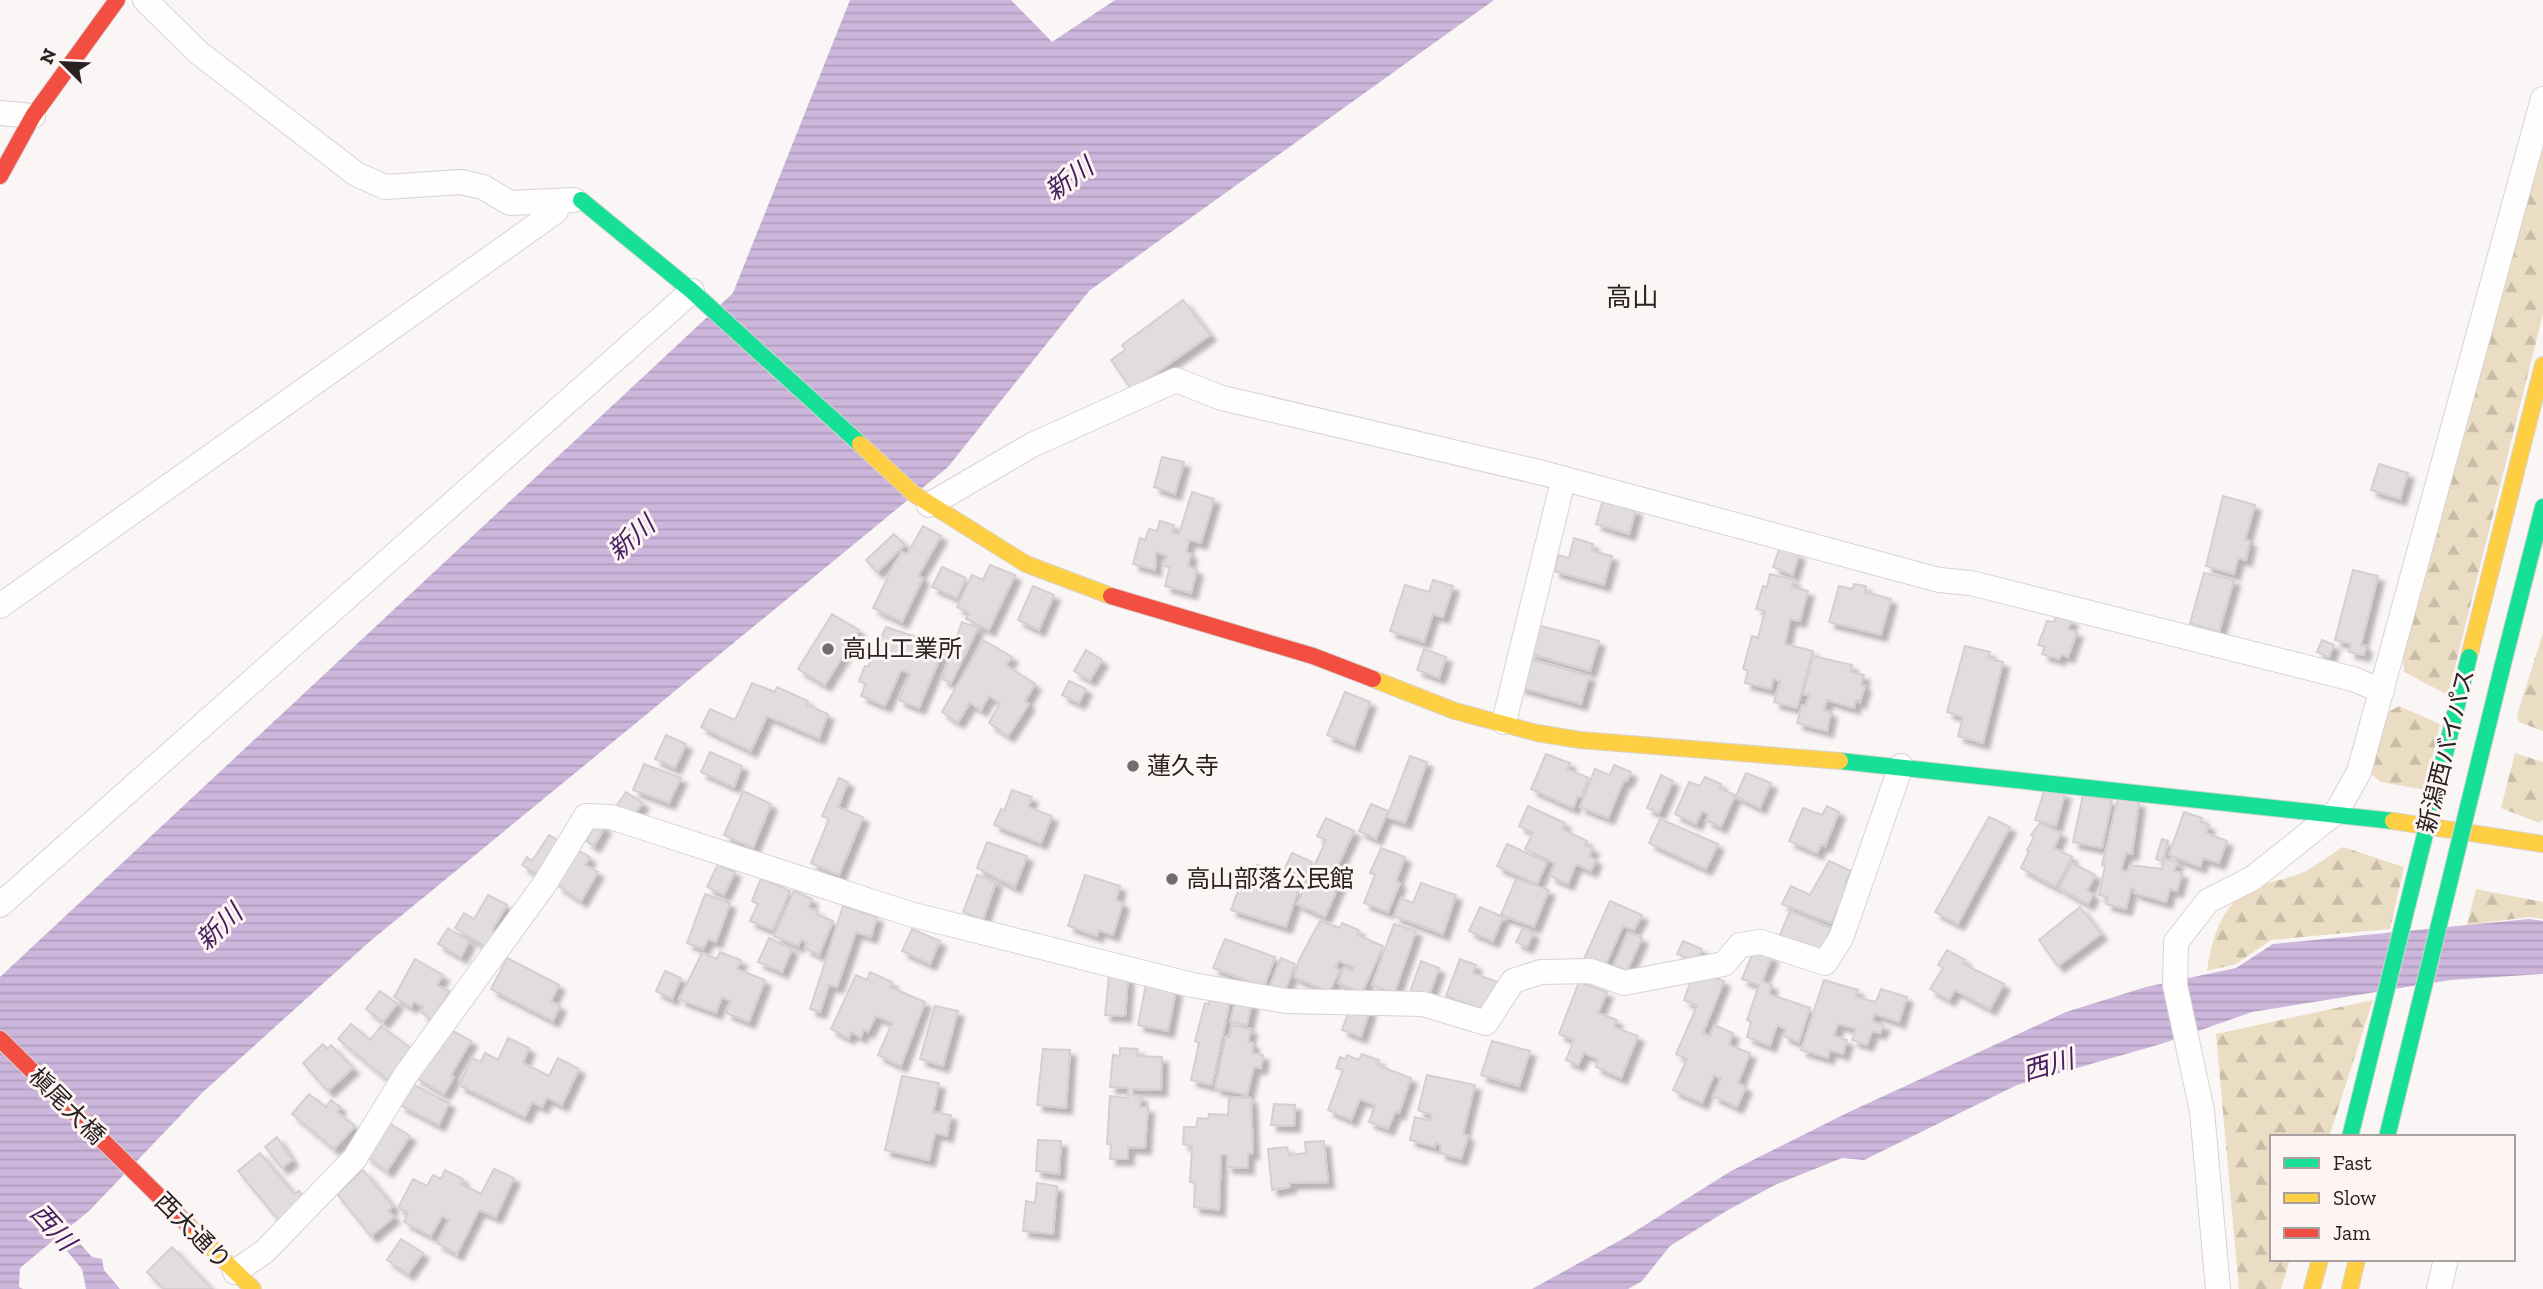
<svg xmlns="http://www.w3.org/2000/svg" width="2543" height="1289" viewBox="0 0 2543 1289" font-family="'Zilla Slab','Noto Sans JP',serif">
<style>
.forest{fill:url(#forest-firs)}
.water{fill:url(#water-rules)}
.building{fill:#e1dcdd;stroke:#d4cfd1;stroke-width:2;filter:url(#shadow)}
.lines{fill:none;stroke-linecap:round;stroke-linejoin:round}
.street-casing{stroke:#d8d2d2;stroke-width:26}
.fast-casing{stroke:#d8d2d2;stroke-width:18}
.slow-casing{stroke:#d8d2d2;stroke-width:18}
.jam-casing{stroke:#d8d2d2;stroke-width:18}
.street{stroke:#fefefe;stroke-width:24}
.fast{stroke:#16e098;stroke-width:16}
.slow{stroke:#ffcf43;stroke-width:16}
.jam{stroke:#f24e42;stroke-width:16}
.fast-bridge-casing{stroke:#d7d4d4;stroke-width:18;stroke-linecap:butt}
.fast-bridge{stroke:#16e098;stroke-width:16}
.poi-dot{fill:#736c6c;stroke:#fdf4f4;stroke-width:2.5}
.labels{text-anchor:middle;stroke-width:6;stroke-linejoin:round;paint-order:stroke}
.poi-label{font-size:24px;fill:#2a2222;stroke:#fdf4f4;text-anchor:start}
.street-label{font-size:24px;fill:#2a2222;stroke:#fdf4f4}
.water-label{font-size:26px;font-style:italic;fill:#451e5d;stroke:#fdf4f4}
.neighbourhood-label{font-size:26px;fill:#2a2222;stroke:#fdf4f4}
</style>
<defs>
<pattern id="forest-firs" width="22" height="20" patternUnits="userSpaceOnUse" patternTransform="scale(1.75)"><rect width="22" height="20" fill="#ebddc4"/><path d="M5 1l3.5 6h-7zM16 11l3.5 6h-7z" fill="#cabda8"/></pattern>
<pattern id="water-rules" width="6" height="5" patternUnits="userSpaceOnUse" patternTransform="scale(1.75)"><rect width="6" height="5" fill="#ccb6db"/><path d="M0 2.5h6" fill="none" stroke="#af9cbc"/></pattern>
<filter id="shadow"><feDropShadow dx="6" dy="6" stdDeviation="2" flood-color="#0004"/></filter>
</defs>
<rect width="100%" height="100%" fill="#fbf6f6"/>
<!-- forest -->
<path class="forest" d="M2543,149v165l-95,381 -44,-23 -1,-16 131,-494z
M2543,633v98l-24,-9 -2,-7z
M2399,706l41,18 -15,66 -44,-8 -10,-8 16,-61z
M2515,753l28,9v58l-4,3 -38,-15z
M2343,847l61,20 -14,62 -119,11 -35,24 -29,7c4,-28 13,-64 41,-80 18,-10 40,-11 58,-20 12,-7 24,-16 37,-24z
M2476,889l67,13v17l-14,-2 -62,8z
M2373,1000l-44,137h-57v122h18l-9,30h-42l-23,-255z"/>
<!-- water -->
<path class="water" d="M850,0h161l41,42 63,-42h379l-405,291 -141,176 -580,476 -165,149 -114,119 -22,18 25,28 10,2 2,11 16,19h-34l-4,-20 -26,-31 -36,30 -1,19 4,2h-23v-312l733,-684z
M2529,919l14,2v53l-93,6 -198,32 -91,32 -144,41 -153,75 -22,-2 -67,27 -47,25 -58,36 -28,35 -14,8h-96l94,-52 105,-66 118,-59 217,-100 80,-25 90,-19 37,-24z"/>
<!-- building -->
<path class="building" d="M1183,300l27,35 -78,55 -21,-30 14,-10 -3,-5z
M1162,457l22,5 -9,32 -21,-7z
M2379,464l29,9 -8,26 -29,-9z
M1192,492l22,7 -13,44 -12,-3 -3,12 5,2 -3,12 9,4 -6,23 -26,-7 5,-19 -6,-1 3,-10 -11,-4 -1,18 -22,-6 7,-26 5,2 4,-11 8,2 3,-10 14,4 -2,7 7,2z
M2223,496l32,9 -10,35 5,1 -4,19 -8,-2 -4,16 -28,-8z
M1603,500l33,10 -7,24 -33,-10z
M923,526l18,10 -23,40 5,2 -21,44 -29,-14 20,-42 9,-14 5,2z
M894,534l11,11 -28,27 -11,-12z
M1574,538l19,6 -1,7 20,5 -8,29 -50,-14 4,-16 11,3z
M1780,547l19,7 -6,21 -20,-8z
M990,565l25,10 -26,55 -23,-11 3,-6 -12,-6 15,-32 11,5z
M942,567l24,11 -9,20 -25,-11z
M2353,570l25,6 -17,69 5,1 -2,9 -15,-3 2,-8 -16,-4z
M2204,573l30,7 -15,52 -29,-9z
M1770,574l24,6 -2,7 16,4 -8,30 -10,-2 -5,25 28,7 -16,57 -23,-6 6,-21 -7,-2 -2,10 -26,-6 3,-12 -5,-2 9,-33 6,2 7,-27 -9,-2 7,-23 4,1z
M1433,580l20,6 -10,31 -10,-3 -9,28 -34,-11 15,-46 24,7z
M1854,584l12,2 -1,6 26,7 -10,36 -52,-13 10,-36 13,3z
M1033,586l21,9 -15,35 -21,-10z
M832,614l27,16 -34,55 -27,-16z
M2057,614l15,6 -4,9 9,3 -9,25 -7,-3 -2,5 -17,-5 3,-7 -7,-2 9,-24 7,1z
M962,622l16,6 -27,55 -9,-4z
M1537,625l62,16 -9,30 -62,-18z
M886,627l36,12 -1,3 22,9 -24,57 -20,-8 11,-26 -9,-4 -16,36 -24,-10 5,-12 -7,-3 6,-15 3,1z
M983,640l29,17 -6,8 29,19 -10,17 4,3 -21,32 -19,-13 11,-20 -11,-7 -8,14 -11,-7 -12,19 -16,-10z
M2322,640l12,5 -5,12 -12,-5z
M1965,646l25,6 -2,6 15,4 -20,81 -25,-7 5,-19 -16,-5z
M1424,649l22,8 -7,21 -22,-8z
M1086,650l16,10 -12,20 -16,-9z
M1813,656l39,9 -1,7 13,3 -3,9 4,2 -5,16 -4,-2 -2,8 -27,-8 -3,10 7,2 -4,19 -30,-8 5,-18 4,1 3,-11 -6,-1z
M1526,658l63,18 -8,28 -62,-17z
M1069,681l17,8 -7,14 -17,-8z
M752,683l23,9 2,-5 31,14 -1,4 21,9 -9,24 -52,-22 -16,35 -50,-24 9,-18 25,11z
M1345,692l25,10 -16,44 -27,-11z
M666,735l20,9 -11,24 -20,-9z
M710,752l32,14 -8,21 -33,-15z
M1546,754l24,9 -3,6 22,9 -8,19 -3,-1 -5,12 -42,-19z
M1410,756l17,6 -22,61 -18,-6z
M644,764l37,14 -12,25 -36,-13z
M1614,765l17,7 -4,9 -3,-1 -16,38 -28,-11 15,-38 15,6z
M1746,773l25,10 -11,25 -24,-12z
M1661,775l12,6 -14,32 -12,-5z
M1705,777l16,7 -2,4 16,7 -14,32 -15,-7 3,-6 -7,-3 -6,13 -21,-10 14,-32 11,4z
M839,778l9,4 -10,25 25,10 -24,58 -28,-12 18,-44 -7,-3z
M2045,788l20,5 -9,33 -21,-6z
M1012,790l20,7 -4,10 24,9 -11,27 -47,-18 7,-16 3,2z
M743,791l28,13 -18,44 -29,-13z
M626,792l17,11 -10,13 -16,-11z
M2083,795l29,5 -10,48 -29,-6z
M2118,798l21,4 -7,52 -6,-1 -5,17 7,2 2,-7 32,4 2,-7 -8,-3 6,-20 6,2 -5,17 14,4 -3,9 8,2 -5,18 -7,-2 -4,13 -32,-9 2,-3 -5,-2 -5,21 -20,-5 2,-7 -9,-2 6,-29 -3,-1z
M1371,804l17,7 -12,28 -17,-8z
M1528,806l37,17 -3,6 25,12 -2,4 8,3 -4,9 7,3 -5,11 -15,-7 -8,20 -18,-8 5,-13 -30,-14 8,-16 -14,-7z
M1827,806l12,6 -14,34 -4,-2 -4,9 -28,-12 14,-33 19,7z
M2184,812l18,6 -1,4 8,3 -3,8 21,8 -8,22 -16,-5 -3,9 -31,-12z
M1989,817l21,10 -52,97 -23,-12z
M1326,818l28,13 -17,36 8,4 -20,46 -28,-13 29,-64 -9,-4z
M1660,819l58,25 -12,25 -57,-26z
M597,822l8,5 -11,19 -8,-5z
M2040,823l21,10 -7,15 18,9 -16,30 -35,-19 8,-17 -2,-1 7,-13 -3,-2z
M549,835l10,6 -21,34 -16,-10 5,-8 5,4z
M987,842l40,14 -12,31 -38,-19z
M1507,844l40,18 -10,22 -40,-18z
M1381,848l24,9 -9,24 4,2 -12,29 -24,-9 11,-28 -5,-2z
M578,850l12,7 -5,8 13,7 -17,29 -24,-16z
M1292,853l20,9 -8,16 -19,-10z
M1829,861l22,10 -6,12 4,2 -18,38 -49,-19 9,-18 19,9z
M2072,863l23,12 -8,16 6,3 -5,10 -29,-16z
M718,864l17,8 -11,23 -17,-8z
M1257,865l19,6 -3,11 25,8 -12,37 -55,-17 15,-42 9,3z
M977,875l19,7 -13,38 -20,-8z
M1085,875l35,11 -4,14 7,3 -10,32 -14,-5 -2,6 -29,-10z
M761,878l29,13 -17,39 -23,-9 8,-17 -6,-3z
M1516,879l33,11 -15,37 -33,-12z
M1421,883l35,12 -13,39 -49,-18 7,-18 12,5z
M794,891l18,8 -4,8 10,4 -2,3 17,7 -14,34 -14,-7 2,-5 -6,-3 -3,6 -24,-10z
M705,894l25,9 -14,39 -8,-3 -5,10 -16,-6z
M488,895l19,10 -15,25 5,3 -9,15 -33,-20 9,-15 10,6z
M1610,901l32,14 -8,15 -11,-4 -19,42 -20,-9z
M843,906l34,11 -6,20 -15,-5 -19,55 -8,-2 -9,27 -10,-3z
M1480,907l23,10 -10,24 -24,-10z
M2080,907l21,27 -43,32 -19,-26z
M1790,911l45,19 -12,25 -44,-18z
M1320,921l20,7 2,-5 17,7 -2,5 26,11 -21,47 -24,-10 6,-16 9,4 1,-4 -15,-6 -4,7 5,2 -11,22 -35,-15 5,-17z
M1394,924l22,7 -22,63 -22,-9z
M448,928l21,13 -8,16 -23,-13z
M1523,928l10,5 -6,14 -11,-5z
M912,929l28,12 -10,23 -28,-13z
M1628,932l14,6 -15,33 -13,-6z
M769,938l23,11 -10,23 -24,-10z
M1225,939l50,18 -11,30 -51,-19z
M1683,941l19,8 -5,13 -20,-8z
M1754,950l18,7 -10,24 10,4 -3,9 41,14 -11,34 -16,-6 3,-7 -9,-4 -7,21 -23,-9 4,-15 -4,-2 12,-35 -17,-6z
M1947,950l18,10 -2,4 41,20 -14,25 -35,-19 -6,10 -19,-11 13,-21 -5,-3z
M720,952l21,8 -4,9 28,11 -16,42 -23,-9 5,-12 -9,-4 -6,16 -37,-14 23,-46 15,6z
M507,958l52,27 -8,16 9,5 -7,15 -62,-32z
M1281,958l14,6 -10,27 -15,-5z
M415,959l28,16 -6,10 12,6 -17,29 -11,-8 2,-5 -9,-5 -3,5 -17,-10z
M1460,959l16,6 -3,8 27,10 -11,29 -43,-16z
M1421,961l18,7 -11,30 -18,-6z
M665,971l16,7 -9,21 -16,-8z
M870,972l22,10 -2,5 35,15 -24,64 -23,-11 14,-32 -16,-7 -8,16 -4,-3 -3,8 -10,-5 -2,6 -18,-9 25,-54 11,5z
M1706,974l18,7 -21,52 7,3 4,-11 19,8 -4,12 21,8 -12,30 8,4 -9,20 -24,-11 8,-17 -7,-4 -12,28 -29,-13 14,-31 -11,-5 21,-48 -13,-6 9,-25z
M1109,975l19,2 -3,39 -20,-1z
M1824,980l34,10 -2,7 20,5 5,-13 26,8 -8,25 -24,-8 -3,7 12,4 -4,8 -8,-2 -5,14 -15,-5 4,-11 -18,-5 -4,12 13,4 -4,14 -13,-4 -2,8 -27,-8z
M1579,982l28,10 -9,21 19,7 -3,7 24,9 -17,42 -25,-11 2,-8 -14,-6 -6,12 -12,-5 8,-20 -15,-6z
M1146,984l30,6 -8,41 -30,-6z
M380,991l17,13 -14,18 -17,-13z
M1212,991l19,5 -19,89 -21,-5 8,-37 -4,-2 10,-38 4,1z
M1236,999l16,3 -5,23 -17,-3z
M1351,1005l19,5 -9,27 -19,-7z
M935,1006l23,5 -15,55 -23,-7z
M351,1024l19,16 11,-14 32,24 -25,30 -50,-41z
M1232,1025l19,4 -3,13 5,1 -1,10 11,2 -2,13 -7,-1 -7,28 -32,-7 11,-52 3,1z
M451,1030l20,11 -20,34 3,2 -10,17 -29,-17 16,-27 6,4z
M508,1038l21,10 -6,15 26,13 9,-18 21,11 -17,36 -15,-7 -5,9 -10,-5 -7,15 -66,-32 13,-27 9,4 4,-9 13,7z
M1492,1041l38,10 -11,35 -38,-11z
M323,1044l4,5 4,-4 22,23 -25,23 -25,-28z
M1120,1048l18,1 -2,7 26,1 -1,33 -28,-1v6l8,1 -1,11h8l-3,41 -17,-1v12h-18l1,-15h-4l3,-48 18,2v-10l-18,-1 3,-32 7,1z
M1043,1049l27,1 -4,58 -29,-3z
M1362,1054l17,6 -2,5 34,13 -12,35 -4,-1 -7,17 -19,-7 6,-17 -15,-6 -9,21 -23,-10 15,-40 -7,-2 4,-11 6,2 1,-4 12,5z
M1427,1075l48,10 -12,49 5,2 -7,23 -21,-6 1,-8 -5,-2 -1,4 -25,-7 5,-23 15,4 2,-6 -14,-5z
M902,1076l37,7 -6,29 18,3 -4,21 -12,-3 -6,27 -44,-10z
M412,1084l37,19 -10,22 -39,-20z
M309,1094l17,13 5,-7 9,7 -3,5 18,14 -21,23 -42,-35z
M1229,1097l22,1 2,55 -5,1v14l-21,-1v-12h-6l-2,55 -25,-3 1,-24 -5,-1 2,-36 -9,-2 1,-17h12l2,-9 10,1 1,-5 19,1z
M1274,1104l21,1 -1,21 -23,-1z
M389,1123l21,13 -23,35 -21,-15z
M277,1137l15,23 -10,8 -17,-21z
M1038,1140l23,1 -2,33 -23,-3z
M1324,1141l4,41 -38,1v4l-18,3 -4,-41 19,-2 2,8 17,-2 -1,-11z
M260,1153l34,41 5,-3 8,10 -27,21 -42,-51z
M494,1169l20,9 -18,39 -17,-7 -22,44 -20,-11 12,-23 -7,-4 -11,20 -27,-14 4,-9 -10,-5 15,-29 14,7 6,-11 8,4 4,-9 18,9 -2,5 20,10z
M363,1170l30,36 -5,5 6,6 -23,19 -34,-42z
M1037,1183l20,3 -4,48 -30,-3 3,-30 9,2z
M401,1239l22,14 -15,21 -21,-14z
M172,1247l38,40 -2,2h-44l-17,-17z"/>
<g class="lines">
<!-- street casing -->
<g class="street-casing">
<path id="street" d="M145,0l54,53 157,121 29,13 76,-5 22,5 27,16 64,-3
M0,113l33,3
M929,505l103,-60 144,-65 46,18 321,75 396,107 32,3 382,96 29,12
M0,606l545,-387 11,-8 3,-10
M1504,722l59,-241
M0,905l692,-614
M235,1272l30,-21 90,-93 50,-82 139,-191 42,-69 25,1 299,97 282,71 94,16 137,3 63,19 27,-42 28,-9 50,-1 33,12 100,-19 16,-19 21,-3 64,21 16,-25 60,-172
M2218,1289l-16,-178 -27,-126 1,-43 32,-41 45,-23 84,-67 22,-39 184,-673
M2439,1289l7,-30"/>
</g>
<!-- fast casing -->
<g class="fast-casing">
<path id="fast" d="M581,200l111,91 168,153
M2503,664l40,-157
M1840,761l553,60"/>
</g>
<!-- slow casing -->
<g class="slow-casing">
<path id="slow" d="M860,444l54,50 112,70 85,32
M2469,657l74,-292
M1373,679l82,32 82,22 43,7 260,21
M2393,821l150,23
M188,1225l65,64
M2312,1289l8,-30
M2350,1289l7,-30"/>
</g>
<!-- jam casing -->
<g class="jam-casing">
<path id="jam" d="M0,176l33,-60 84,-116
M1111,596l202,60 60,23
M0,1039l188,186"/>
</g>
<!-- street -->
<use href="#street" class="street"/>
<!-- fast -->
<use href="#fast" class="fast"/>
<!-- slow -->
<use href="#slow" class="slow"/>
<!-- jam -->
<use href="#jam" class="jam"/>
<!-- fast-bridge casing -->
<g class="fast-bridge-casing">
<path id="fast-bridge" d="M2350,1137l119,-480
M2387,1137l116,-473"/>
</g>
<!-- fast-bridge -->
<use href="#fast-bridge" class="fast-bridge"/>
</g>
<!-- markers -->
<g class="poi-dot">
<circle cx="828" cy="649" r="7"/>
<circle cx="1133" cy="766" r="7"/>
<circle cx="1172" cy="879" r="7"/>
</g>
<g class="labels">
<!-- poi labels -->
<g class="poi-label">
<text x="842" y="657">高山工業所</text>
<text x="1147" y="774">蓮久寺</text>
<text x="1186" y="887">高山部落公民館</text>
</g>
<!-- street labels -->
<g class="street-label">
<text transform="translate(2446 751) rotate(-76)" y="8">新潟西バイパス</text>
<text transform="translate(67 1106) rotate(45)" y="8">槇尾大橋</text>
<text transform="translate(193 1231) rotate(45)" y="8">西大通り</text>
</g>
<!-- water labels -->
<g class="water-label">
<text transform="translate(1069 179) rotate(-36)" y="9">新川</text>
<text transform="translate(631 538) rotate(-41)" y="9">新川</text>
<text transform="translate(219 927) rotate(-44)" y="9">新川</text>
<text transform="translate(2048 1065) rotate(-16)" y="9">西川</text>
<text transform="translate(53 1227) rotate(48)" y="9">西川</text>
</g>
<!-- neighbourhood labels -->
<g class="neighbourhood-label">
<text x="1632" y="306">高山</text>
</g>
</g>
<!-- legend -->
<rect x="2270" y="1135" width="245" height="126" fill="#fdf4f4" stroke="#a9a0a0" stroke-width="2"/>
<rect x="2284" y="1158" width="35" height="10" fill="#16e098" stroke="#a9a0a0" stroke-width="2"/>
<text x="2333" y="1170" font-size="21" fill="#2a2222">Fast</text>
<rect x="2284" y="1193" width="35" height="10" fill="#ffcf43" stroke="#a9a0a0" stroke-width="2"/>
<text x="2333" y="1205" font-size="21" fill="#2a2222">Slow</text>
<rect x="2284" y="1228" width="35" height="10" fill="#f24e42" stroke="#a9a0a0" stroke-width="2"/>
<text x="2333" y="1240" font-size="21" fill="#2a2222">Jam</text>
<!-- north arrow -->
<g transform="translate(63 63) rotate(294)" stroke="#fdf4f4" stroke-width="5" paint-order="stroke">
<path d="M0-5L12 26L0 18L-12 26Z" fill="#2a2222"/>
<text y="-10" font-size="19" font-weight="bold" text-anchor="middle" fill="#2a2222">N</text>
</g>
</svg>
